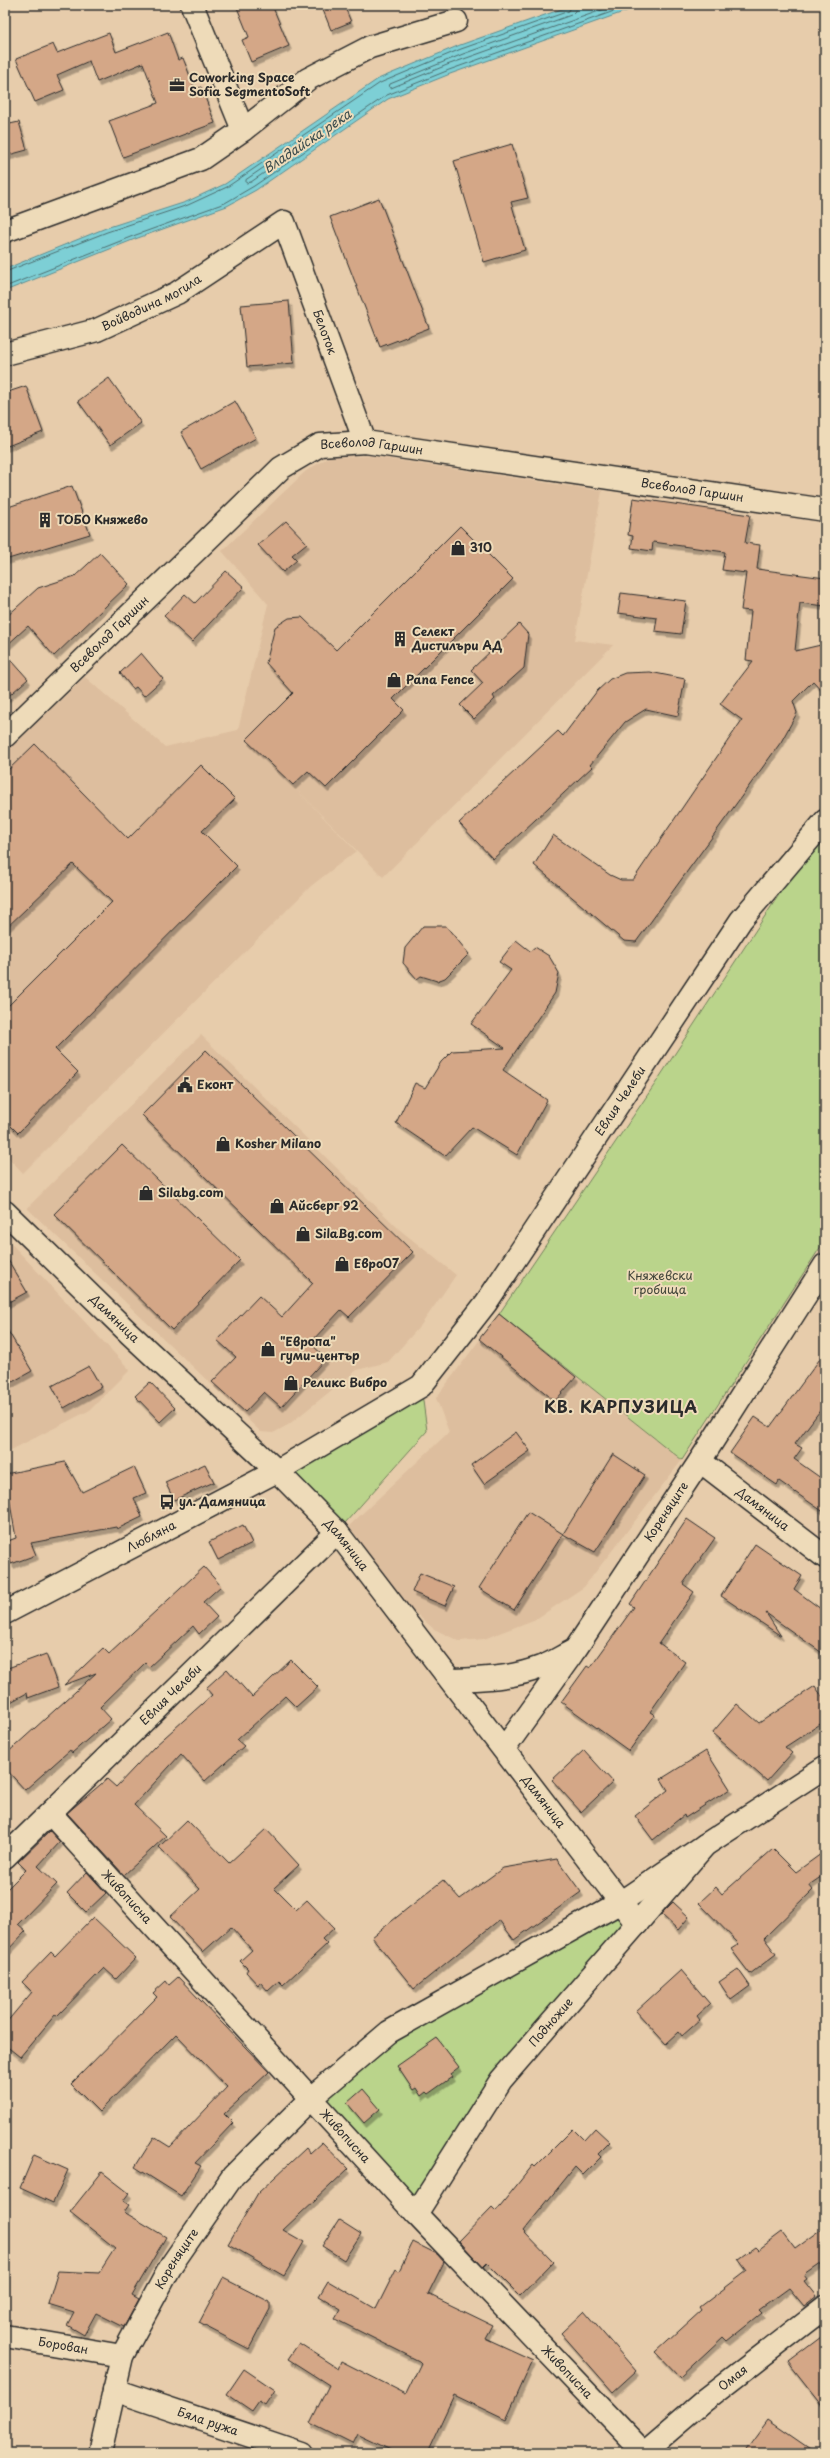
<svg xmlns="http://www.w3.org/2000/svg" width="830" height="2458" viewBox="0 0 830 2458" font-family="'Playpen Sans',sans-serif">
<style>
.built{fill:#ddbe9e}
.green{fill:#bad48b;stroke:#72805b}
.water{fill:#7dcfd5;stroke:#5c8d91}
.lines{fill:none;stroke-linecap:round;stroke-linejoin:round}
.shore{stroke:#4c6d6f;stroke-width:1}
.building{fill:#d4a787;stroke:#2b2b2b;filter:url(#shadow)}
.minor-casing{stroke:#2b2b2b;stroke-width:25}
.minor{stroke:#eedbb9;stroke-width:22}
.labels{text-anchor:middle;stroke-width:4;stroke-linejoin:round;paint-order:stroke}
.poi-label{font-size:12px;font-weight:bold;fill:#2b2b2b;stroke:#eedbb9;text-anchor:start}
.street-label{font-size:12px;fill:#2b2b2b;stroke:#eedbb9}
.park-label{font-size:12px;fill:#404439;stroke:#eedbb9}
.water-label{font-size:13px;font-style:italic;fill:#3b4c4d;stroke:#eedbb9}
.district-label{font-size:16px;font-weight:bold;letter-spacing:1px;fill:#2b2b2b;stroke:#eedbb9}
</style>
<defs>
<filter id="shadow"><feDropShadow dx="2.5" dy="4.5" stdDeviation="0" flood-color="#0004"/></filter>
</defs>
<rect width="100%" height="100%" fill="#e7ccab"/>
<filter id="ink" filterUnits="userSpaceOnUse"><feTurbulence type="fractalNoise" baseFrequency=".025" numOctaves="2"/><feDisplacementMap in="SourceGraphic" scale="8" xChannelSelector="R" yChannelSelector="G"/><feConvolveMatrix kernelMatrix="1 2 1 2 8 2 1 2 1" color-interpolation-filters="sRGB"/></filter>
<g filter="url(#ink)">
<!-- built -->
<path class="built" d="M369,456l233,35 -27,149 38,5 -230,232 -99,-100 72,74 -45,35 -288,287 -18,-19v-401l80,-76 80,70 73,-17 30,-126 -46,-53 84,-80 23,-14z
M201,1035l199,195 56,45 -35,50 -33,37 -31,8 -69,55 -15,8 -12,-1 -234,-224z
M5,1237l125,133 -40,40 -85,43z
M499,1314l183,146 -98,127 -48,32 -52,20 -25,2 -25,-12 -20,-17 -38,-41 -14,-27 -13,-18 100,-94 -13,-34z"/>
<!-- green -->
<path class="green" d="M825,839v401l-143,220 -183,-146 158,-233 127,-194z
M421,1386l6,45 -90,101 -60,-61z
M621,1902l16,22 -60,67 -161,223 -105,-116 78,-66z"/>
<!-- water -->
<path class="water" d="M573,5h70l-193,69 -62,25 -132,91 -29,16 -92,33 -130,52v-22l101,-41 80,-26 39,-18 153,-105 82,-34z"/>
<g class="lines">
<!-- shore -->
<path class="shore" d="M577,5l-2,6 -4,4 -108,39 -73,30 -1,3 2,1 56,-23 169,-60
M343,114l3,1 -1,2 -94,65 -5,1v-3z
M5,272l102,-40 81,-27 39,-18 153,-104 81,-34 108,-38 3,-6
M5,287l128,-51 92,-33 29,-17 133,-91 62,-25 182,-65"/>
</g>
<!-- building -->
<path class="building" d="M236,5h36l17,41 -38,16 -9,-22 7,-3z
M321,5h23l7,17 -20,8z
M168,32l10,28 5,-2 12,31 6,-2 14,36 -92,34 -14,-36 49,-18 -15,-40 -46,19 -8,-21 -32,14 7,15 -29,12 -19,-43 37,-15 4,9 52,-20 7,19z
M19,122l8,28 -22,6v-31z
M512,144l16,54 -17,4 14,48 -41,12 -30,-101z
M379,198l50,130 -49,19 -50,-130z
M289,301l5,62 -47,4 -6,-62z
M109,378l32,45 -31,22 -32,-44z
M26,386l17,46 -38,15v-54z
M235,401l21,37 -55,31 -20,-37z
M72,486l18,48 -85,26v-52z
M633,498l117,17 -5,28 15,2 -3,24 68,9v28l-25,-3 -5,48 30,-7v50l-12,-13 -20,20 4,12 -16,29 -145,200 -12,-1 -90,-76 19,-30 57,40 11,5h12l109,-160 -22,-16 33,-43 -7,-1 5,-49 -10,-1 5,-37 -24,-3 3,-18 -72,-10 -1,9 -21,-3 2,-12 -5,-1z
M286,521l21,22 -15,12 5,5 -14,12 -25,-27z
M460,526l53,53 -120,120 11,11 -78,78 -18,-17 -15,14 -47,-45 47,-47 -27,-30 9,-36 14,-9 13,-1 34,33z
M100,553l29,31 -75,72 -26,-30 -23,21v-29l33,-30 37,-12z
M226,571l18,16 -52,55 -28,-26 21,-22 10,9z
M621,593l65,8 -5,33 -26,-3 2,-13 -39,-5z
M519,624l9,10 -4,34 -31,28 2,3 -21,20 -14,-14 23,-22 -12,-13z
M5,653l23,26 -23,20z
M141,653l22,26 -19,17 -8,-9 -3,2 -13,-16z
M650,672l35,7 -7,37 -32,-7 -21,13 -35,43 2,2 -99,92 -34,-36 99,-92 5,5 34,-45 13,-12 15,-6z
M35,744l93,95 73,-74 34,34 -33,32 35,35 -182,183 23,23 -60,61 -13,-13v-111l107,-107 -39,-38 -68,65v-156z
M423,926h23l23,28 -24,24 -8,3 -16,-5 -4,3 -14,-16 2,-15z
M516,940l14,11 5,-4 14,9 10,17 -4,20 -52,77 44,30 -30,55 -45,-28 -27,29 -49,-33 19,-40 10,5 16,-26 11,-11 53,-3 -34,-24 40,-54 -12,-8z
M206,1050l207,202 -64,65 -8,-7 -31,33 16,15 -45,49 -17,-15 -19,20 -33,-30 24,-25 -19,-17 42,-44 23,21 31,-34 -171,-168z
M122,1145l118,115 -68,70 -118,-116z
M5,1255l22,37 -22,12z
M499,1314l77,63 -21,24 -76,-62z
M5,1326l27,45 -27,15z
M825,1352v52l-30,40 7,4 -8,11 31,22v32l-46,-32 -2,4 -47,-32 25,-36 15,10z
M89,1366l12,21 -37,21 -12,-22z
M150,1382l25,26 -15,14 -25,-26z
M516,1432l14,19 -46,33 -13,-19z
M613,1454l32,21 -50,77 -32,-18z
M65,1462l17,30 52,-25 12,26 -12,5 8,19 -25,12 -1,-2 -85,16 5,12 -25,9 -6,-22 11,-4 -11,-64z
M205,1464l9,18 -40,18 -9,-18z
M528,1512l35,22 -49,76 -35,-22z
M687,1519l28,19 -32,46 11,8 -35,51 26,19 -35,50 5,3 -26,36 -68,-49 26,-36 3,2 44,-61 -4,-3z
M243,1525l9,18 -34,17 -9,-18z
M755,1544l47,32 -8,13 31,23v43l-59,-42 15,23 -60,-40z
M204,1567l17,19 -18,16 14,15 -18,17 -6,-8 -44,41 -4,-4 -45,44 11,12 -39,34 -2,-3 -45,40 -20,-22v-13l91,-82 -32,12 39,-37 6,6z
M420,1573l34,14 -9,19 -33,-14z
M46,1654l12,33 -30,11 -1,-5 -22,12v-36z
M291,1660l27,27 -22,20 -11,-11 -48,44 7,6 -39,35 -24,-27 -47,51 32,31 -42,39 -57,-62 40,-34 9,8 39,-41 57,-51 -6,-7 21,-19 25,28z
M815,1686l10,15v20l-40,26 7,6 -25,28 -55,-48 25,-29 22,19z
M584,1750l29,32 -32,30 -29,-32z
M706,1751l24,38 -45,29 -1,-3 -31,25 -18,-24 33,-26 -7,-11z
M187,1820l42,43 37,-34 33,36 -25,23 22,22 11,-10 27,28 -12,11 5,5 -44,41 -4,-4 -11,10 -8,-9 -2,3 -12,-13 2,-3 -8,-8 12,-11 -21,-23 -28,25 -33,-35 30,-28 -41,-42z
M50,1831l10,11 -22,24 19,18 -39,40 8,7 -21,22v-62l21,-21 -8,-8z
M773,1849l23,23 29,-21v23l-16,11 4,5 -49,48 12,16 -26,20 -19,-25 8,-5 -40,-41 17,-16 6,7z
M557,1859l24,33 -67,48 -15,-20 -85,69 -42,-52 71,-57 17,19 43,-31z
M87,1872l19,21 -20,19 -19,-19z
M673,1902l16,15 -11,13 -17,-16z
M93,1917l43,41 -20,21 -12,-11 -47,48 -2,-1 -35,42 -15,-12v-21l27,-32 -10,-10 29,-30 4,4z
M738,1969l12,17 -19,14 -12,-18z
M681,1970l29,34 -13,12 3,4 -18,16 -3,-4 -13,12 -30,-33z
M178,1977l91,95 -45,42 9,9 -38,40 6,3 -20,30 -46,-29 19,-30 16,10 57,-60 -51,-53 -77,78 -28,-28 86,-87 -4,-4 13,-12 3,4z
M437,2038l22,29 -9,7 2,3 -24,17 -2,-2 -5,4 -5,-8 -3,2 -16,-24z
M363,2089l17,20 -16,14 -17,-20z
M595,2128l15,14 -12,12 3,3 -18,18 -8,-8 -52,64 30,31 -33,34 -33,-33 -4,4 -24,-26 33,-34 4,4 37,-46 2,2 38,-38 11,11z
M322,2142l26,27 -65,61 21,12 -20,34 -56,-32 30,-51 48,-45 4,5z
M34,2155l34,15 -15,33 -33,-15z
M102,2172l27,21 -6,8 6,4 -5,7 42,25 -34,58 7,4 -15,28 -28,-14 -12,22 -17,-10 7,-13 -26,-8 10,-33 41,2 16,-25 -45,-36z
M339,2220l22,14 -17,26 -22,-14z
M825,2227v34l-20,14 3,4 -3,2 12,15 -13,10 -15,-18 -30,22 3,3 -35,28 -4,-4 -43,40 -24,-25 46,-42 -2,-3 47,-36 -9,-12 17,-12 3,3 24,-18 13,17z
M413,2242l24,12 7,8 -16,32 64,31 -7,13 48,22 -27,60 -52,-25 -27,58h-30l-40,-19 -5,10 -42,-21 19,-38 -41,-26 11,-16 39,25 3,-7 65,33 15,-31 -2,-2 -84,-42 6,-10 -22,-13 9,-15 48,28 20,-40 3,2z
M223,2278l47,24v7l-21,40 -50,-26z
M584,2311l52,60 -23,21 -52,-59z
M825,2334v75l-37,-47z
M244,2369l31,21 -10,15 -6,-4 -7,10 -25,-17z
M768,2420l48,33h-72z"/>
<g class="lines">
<!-- minor casing -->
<g class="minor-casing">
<g id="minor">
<path d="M192,5l51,125"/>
<path d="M5,231l196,-72 42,-29 65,-51 62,-32 86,-26"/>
<path id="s1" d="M5,354l92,-24 80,-37 107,-71 81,220"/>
<path id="s2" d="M5,736l276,-268 39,-23 45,-3 460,68"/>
<path id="s3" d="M5,1212l124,121 148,138 60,61 300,392"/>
<path id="s4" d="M700,1461l125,96"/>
<path id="s5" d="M5,1613l272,-142 144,-85 65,-83 255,-383 84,-99"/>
<path id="s6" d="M452,1680c30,-1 61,-2 89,-13 12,-4 23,-12 34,-17l125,-189 125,-196"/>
<path d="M504,1749l68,-95"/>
<path id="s7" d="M51,1814l365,400 228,239"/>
<path id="s8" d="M5,1857l332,-325"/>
<path id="s9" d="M416,2214l85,-134 204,-235 120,-78"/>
<path id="s10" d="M5,2336l117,20"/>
<path id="s11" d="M114,2390l187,63"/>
<path id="s12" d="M100,2453l22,-97 50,-92 61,-88 78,-78 78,-66 232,-130 84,-57"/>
<path id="s13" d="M643,2453l62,-53 120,-93"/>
</g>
</g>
<!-- minor -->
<use href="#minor" class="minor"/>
</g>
</g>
<!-- icons -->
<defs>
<g id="office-bare" transform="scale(1.2)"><path d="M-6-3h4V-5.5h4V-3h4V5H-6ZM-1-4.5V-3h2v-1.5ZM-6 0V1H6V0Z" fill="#2b2b2b" stroke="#eedbb9" stroke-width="2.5" paint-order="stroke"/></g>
<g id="building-bare" transform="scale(1.2)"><path d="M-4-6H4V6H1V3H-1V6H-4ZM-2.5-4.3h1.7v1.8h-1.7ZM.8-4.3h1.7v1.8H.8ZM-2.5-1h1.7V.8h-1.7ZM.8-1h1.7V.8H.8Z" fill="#2b2b2b" stroke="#eedbb9" stroke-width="2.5" paint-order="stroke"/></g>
<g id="shop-bare" transform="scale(1.2)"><path d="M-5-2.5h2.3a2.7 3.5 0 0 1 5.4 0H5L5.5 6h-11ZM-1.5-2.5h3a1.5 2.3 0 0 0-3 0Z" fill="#2b2b2b" stroke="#eedbb9" stroke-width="2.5" paint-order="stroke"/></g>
<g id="civic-bare" transform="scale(1.2)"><path d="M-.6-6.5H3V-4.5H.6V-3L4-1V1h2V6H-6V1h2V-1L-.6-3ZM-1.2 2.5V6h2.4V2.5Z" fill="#2b2b2b" stroke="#eedbb9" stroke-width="2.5" paint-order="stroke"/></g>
<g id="bus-bare" transform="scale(1.2)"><path d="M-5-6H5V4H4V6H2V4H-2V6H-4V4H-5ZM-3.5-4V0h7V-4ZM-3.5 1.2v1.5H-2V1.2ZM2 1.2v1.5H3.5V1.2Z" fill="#2b2b2b" stroke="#eedbb9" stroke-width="2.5" paint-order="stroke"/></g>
</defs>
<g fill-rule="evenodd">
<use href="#office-bare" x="177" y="85"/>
<use href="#building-bare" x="45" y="520"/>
<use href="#shop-bare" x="458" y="548"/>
<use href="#building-bare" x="400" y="639"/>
<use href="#shop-bare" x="394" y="680"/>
<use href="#civic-bare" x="185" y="1085"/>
<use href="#shop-bare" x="223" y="1144"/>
<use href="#shop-bare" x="146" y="1193"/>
<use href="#shop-bare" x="277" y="1206"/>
<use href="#shop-bare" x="303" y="1234"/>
<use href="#shop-bare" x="342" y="1264"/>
<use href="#shop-bare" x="268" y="1349"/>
<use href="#shop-bare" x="291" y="1383"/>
<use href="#bus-bare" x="167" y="1502"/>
</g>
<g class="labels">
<!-- poi labels -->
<g class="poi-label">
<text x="189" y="82">Coworking Space<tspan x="189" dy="14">Sofia SegmentoSoft</tspan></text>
<text x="57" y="524">ТОБО Княжево</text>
<text x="470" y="552">310</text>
<text x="412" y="636">Селект<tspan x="412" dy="14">Дистилъри АД</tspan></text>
<text x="406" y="684">Pana Fence</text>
<text x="197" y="1089">Еконт</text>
<text x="235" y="1148">Kosher Milano</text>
<text x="158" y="1197">Silabg.com</text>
<text x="289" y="1210">Айсберг 92</text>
<text x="315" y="1238">SilaBg.com</text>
<text x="354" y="1268">Евро07</text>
<text x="280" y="1346">"Европа"<tspan x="280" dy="14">гуми-център</tspan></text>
<text x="303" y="1387">Реликс Вибро</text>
<text x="179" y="1506">ул. Дамяница</text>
</g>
<!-- street labels -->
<g class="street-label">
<text dy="4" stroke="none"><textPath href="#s1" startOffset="156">Войводина могила</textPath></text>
<text dy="4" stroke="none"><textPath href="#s1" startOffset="429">Белоток</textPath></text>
<text dy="4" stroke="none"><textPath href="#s2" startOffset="482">Всеволод Гаршин</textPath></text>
<text dy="4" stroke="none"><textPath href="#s2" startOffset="806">Всеволод Гаршин</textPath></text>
<text dy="4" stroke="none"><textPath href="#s2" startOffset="146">Всеволод Гаршин</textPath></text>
<text dy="4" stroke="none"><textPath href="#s5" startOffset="822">Евлия Челеби</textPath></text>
<text dy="4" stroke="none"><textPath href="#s3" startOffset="153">Дамяница</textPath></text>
<text dy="4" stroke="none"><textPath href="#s4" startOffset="79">Дамяница</textPath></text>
<text dy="4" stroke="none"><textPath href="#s6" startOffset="294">Кореняците</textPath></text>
<text dy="4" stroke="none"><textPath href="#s5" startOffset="165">Любляна</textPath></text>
<text dy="4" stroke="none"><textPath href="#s3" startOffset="477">Дамяница</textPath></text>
<text dy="4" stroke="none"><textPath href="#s8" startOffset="232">Евлия Челеби</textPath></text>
<text dy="4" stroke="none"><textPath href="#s3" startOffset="801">Дамяница</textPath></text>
<text dy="4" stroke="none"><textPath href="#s7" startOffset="112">Живописна</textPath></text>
<text dy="4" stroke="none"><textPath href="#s9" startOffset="235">Подножие</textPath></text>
<text dy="4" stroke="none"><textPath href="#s7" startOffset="436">Живописна</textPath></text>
<text dy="4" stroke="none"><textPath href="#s12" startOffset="211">Кореняците</textPath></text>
<text dy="4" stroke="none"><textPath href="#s10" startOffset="59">Борован</textPath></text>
<text dy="4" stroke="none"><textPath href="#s7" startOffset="760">Живописна</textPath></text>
<text dy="4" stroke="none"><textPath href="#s13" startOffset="117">Омая</textPath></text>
<text dy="4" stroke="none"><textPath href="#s11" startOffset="99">Бяла ружа</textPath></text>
</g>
<!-- park labels -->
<g class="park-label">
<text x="660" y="1280">Княжевски<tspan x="660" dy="14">гробища</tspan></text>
</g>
<!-- water labels -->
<g class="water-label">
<text transform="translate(307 141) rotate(-34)" y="5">Владайска река</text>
</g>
<!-- district labels -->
<g class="district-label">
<text x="621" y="1413">КВ. КАРПУЗИЦА</text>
</g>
</g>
<!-- margin -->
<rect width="830" height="2458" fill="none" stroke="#eedbb9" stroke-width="20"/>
<rect x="10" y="10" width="810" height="2438" fill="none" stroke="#2b2b2b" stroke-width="1.5" filter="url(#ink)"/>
</svg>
